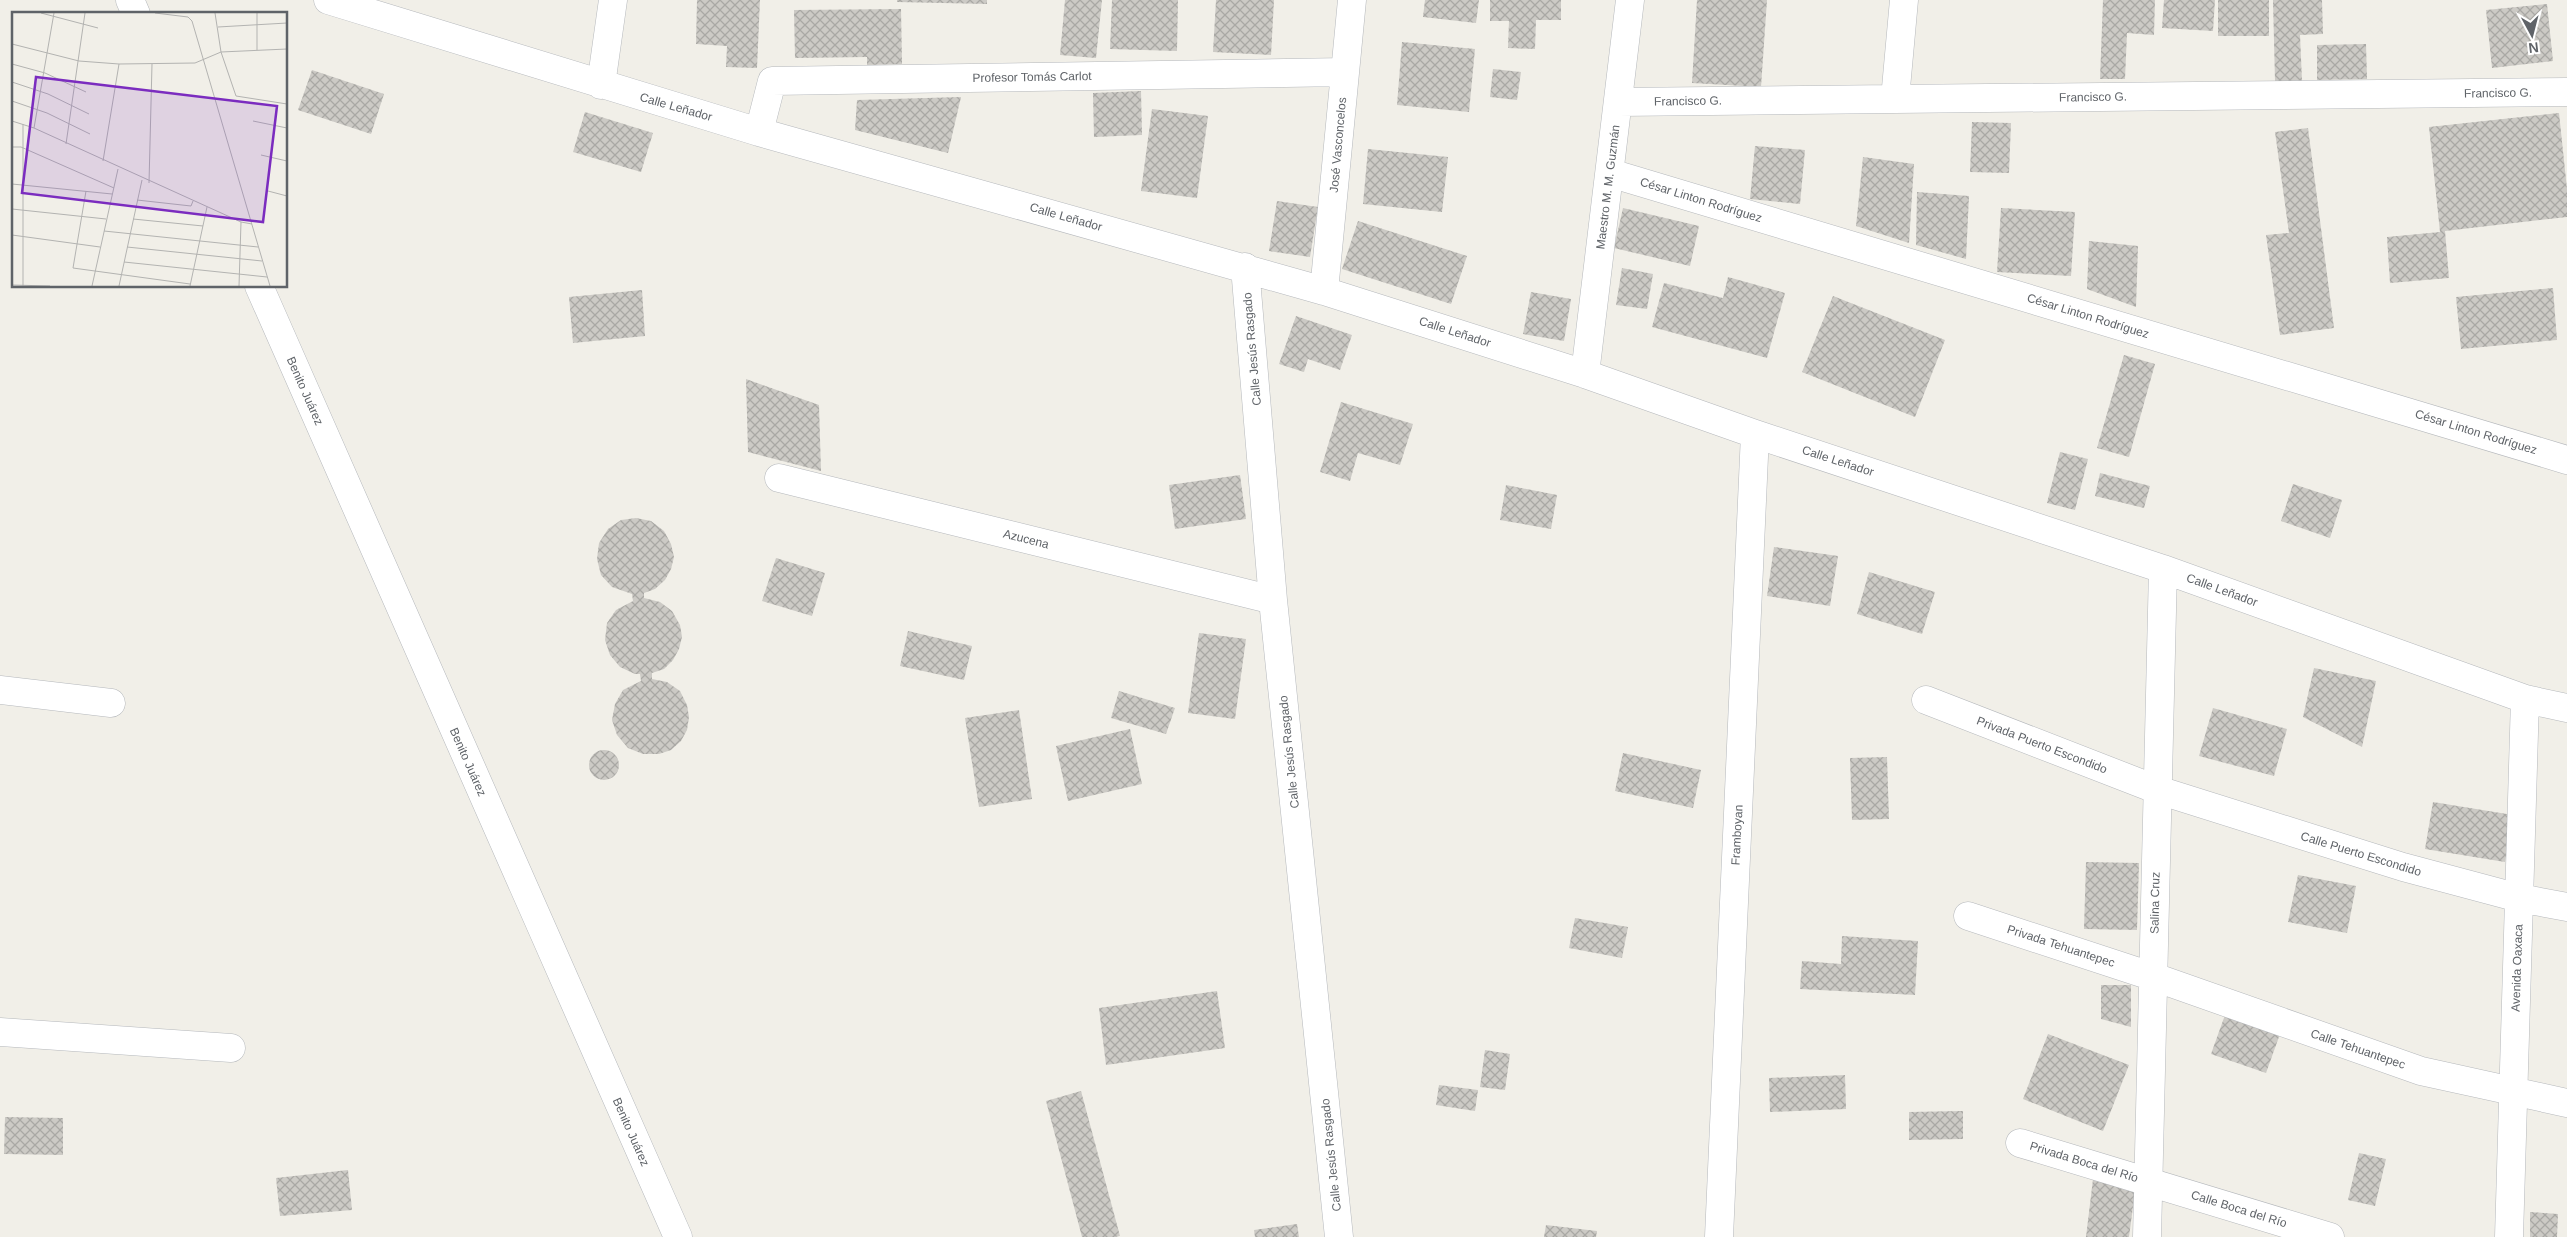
<svg xmlns="http://www.w3.org/2000/svg" width="2567" height="1237" viewBox="0 0 2567 1237" font-family="Arial,sans-serif">
<style>
.building{fill:url(#building-cross-hatch)}
.lines{fill:none;stroke-linecap:round;stroke-linejoin:round}
.minor-casing{stroke:#b5b8bc;stroke-width:29}
.minor{stroke:#fff;stroke-width:28}
.labels{text-anchor:middle;stroke-width:4;stroke-linejoin:round;paint-order:stroke}
.street-label{font-size:12px;fill:#5f6368;stroke:#fff}
.inset-road{fill:none;stroke:#b3b3b1;stroke-width:1}
.view{fill:#7b2cbf;fill-opacity:0.15;stroke:#7b2cbf;stroke-width:2.5}
.inset-edge{fill:none;stroke:#5f6368;stroke-width:2.5}
</style>
<defs>
<pattern id="building-cross-hatch" width="8" height="8" patternUnits="userSpaceOnUse" patternTransform="scale(1.25)"><rect width="8" height="8" fill="#cccac5"/><path d="M0 0l8 8M0 8l8-8" fill="none" stroke="#a9a8a4"/></pattern>
</defs>
<rect width="100%" height="100%" fill="#f1efe8"/>
<!-- building -->
<path class="building" d="M697,0h63l-3,68 -31,-1 1,-21 -31,-2z
M897,0h90v4l-90,-2z
M1065,0h37l-6,58 -36,-3z
M1112,0h66l-1,51 -67,-2z
M1216,0h58l-3,55 -58,-3z
M1425,0h54l-3,23 -53,-6z
M1490,0h71v20h-25l-1,29 -27,-1 1,-27h-19z
M1697,0h70l-6,87 -69,-4z
M2103,0h52l-1,35 -27,-2 -2,46h-25z
M2164,0h51l-2,31 -51,-3z
M2218,0h51v36h-51z
M2273,0h49l1,34 -23,1 2,46h-27z
M2547,4l6,57 -61,7 -6,-58z
M901,9l1,55 -35,1v-8l-72,1 -1,-48z
M1402,42l73,7 -6,63 -72,-7z
M2366,44l1,35 -50,1v-35z
M1493,69l28,3 -4,28 -27,-3z
M312,70l72,24 -13,40 -73,-24z
M1141,91l1,44 -48,2 -1,-44z
M961,97l-13,56 -93,-23 2,-30z
M1152,109l56,7 -11,82 -56,-7z
M585,112l68,21 -12,39 -68,-20z
M2559,113l8,76v28l-122,14 4,47 -59,5 -3,-46 53,-5 -11,-105z
M1972,122l39,1 -2,50 -39,-1z
M2308,128l26,200 -54,7 -14,-100 23,-2 -14,-101z
M1755,146l50,4 -5,54 -50,-5z
M1368,149l80,8 -6,55 -79,-8z
M1863,157l51,7 -5,79 -53,-17z
M1917,192l52,4 -3,63 -50,-14z
M1277,201l41,6 -8,50 -41,-6z
M1623,208l76,18 -9,40 -76,-18z
M2001,208l74,4 -4,64 -74,-4z
M1358,221l109,35 -16,48 -109,-35z
M2089,241l49,5 -2,61 -49,-18z
M1622,268l31,6 -6,35 -31,-4z
M1728,277l57,16 -18,65 -115,-31 12,-44 59,15z
M2553,288l4,52 -96,9 -5,-52z
M642,290l3,46 -72,7 -4,-46z
M1531,292l40,7 -7,42 -41,-7z
M1833,296l112,44 -30,77 -113,-45z
M1296,316l56,19 -12,35 -32,-11 -4,13 -25,-8z
M2124,355l31,9 -26,93 -32,-9z
M746,379l73,26 2,66 -73,-19z
M1341,402l72,22 -13,41 -42,-12 -8,28 -30,-9z
M2060,452l28,7 -13,51 -28,-7z
M2100,473l50,13 -6,22 -49,-12z
M1240,475l6,44 -71,10 -6,-44z
M2293,484l49,16 -12,38 -49,-17z
M1506,485l51,10 -6,34 -51,-9z
M636,518l15,3 13,10 7,13 3,13 -3,12 -6,11 -10,9 -11,4v5l16,4 12,9 8,14 2,12 -3,12 -6,11 -9,9 -12,4v6l15,3 13,9 7,14 2,12 -2,13 -6,11 -10,9 -12,4h-16l-15,-6 -11,-13 -5,-15 3,-16 8,-14 18,-9 -1,-7h-5l-15,-7 -10,-12 -5,-15 2,-17 9,-13 17,-9 -1,-7 -20,-7 -11,-12 -4,-16 2,-16 9,-14 13,-9z
M1774,547l64,9 -8,50 -63,-10z
M776,558l49,15 -13,43 -50,-15z
M1869,572l66,20 -13,42 -65,-20z
M908,631l64,15 -8,34 -64,-14z
M1199,633l47,6 -11,80 -47,-6z
M2314,668l62,13 -14,66 -59,-30z
M1119,691l56,17 -9,26 -55,-16z
M2213,708l74,21 -13,47 -75,-20z
M1019,710l13,89 -53,8 -14,-89z
M1130,729l12,55 -74,17 -12,-55z
M589 765a15 15 0 1 1 30 0a15 15 0 1 1-30 0Z
M1623,753l78,17 -8,38 -78,-17z
M1887,757l2,62 -37,1 -2,-62z
M2433,802l80,13 -8,47 -80,-13z
M2086,862l53,1 -2,67 -53,-1z
M2298,875l58,11 -9,47 -59,-11z
M1575,918l53,9 -6,31 -53,-10z
M1842,936l76,5 -3,54 -115,-6 2,-28 39,3z
M2101,985h30v42l-30,-8z
M1217,991l8,57 -119,17 -7,-57z
M2225,1015l55,19 -14,39 -55,-19z
M2048,1034l81,31 -26,66 -80,-32z
M1485,1050l25,4 -5,36 -25,-3z
M1845,1075l1,34 -76,3 -1,-34z
M1439,1085l39,5 -3,21 -39,-6z
M1081,1091l39,145 -5,1h-33l-36,-136z
M1963,1111v28l-54,1v-28z
M5,1117l58,1v37l-59,-1z
M2359,1153l27,6 -11,47 -27,-6z
M348,1170l4,40 -72,6 -4,-38z
M2093,1179l43,5 -7,53h-43z
M2530,1212l28,2 -1,23h-27z
M1297,1224l2,13h-44l-1,-7z
M1546,1225l51,6 -1,6h-52z"/>
<g class="lines">
<!-- minor casing -->
<g class="minor-casing">
<path id="minor" d="M130,0l6,14
M328,0l431,132 565,159 261,83 170,60 408,135 362,130 42,9
M601,85l12,-85
M1895,99l9,-99
M1619,102l948,-10
M759,132l13,-51 573,-9
M1610,173l957,287
M1245,267l28,333 66,637
M259,286l419,951
M1324,291l28,-291
M1585,374l45,-374
M779,478l494,122
M0,690l111,13
M1926,700l232,90 245,77 116,31 48,9
M1968,916l186,61 267,94 146,32
M0,1032l231,16
M2020,1143l310,94
M1719,1237l36,-803
M2147,1237l16,-668
M2509,1237l16,-538"/>
</g>
<!-- minor -->
<use href="#minor" class="minor"/>
</g>
<g class="labels">
<!-- street labels -->
<g class="street-label">
<text transform="translate(1032 77) rotate(-1)" y="4">Profesor Tomás Carlot</text>
<text transform="translate(2498 93) rotate(-1)" y="4">Francisco G.</text>
<text transform="translate(2093 97) rotate(-1)" y="4">Francisco G.</text>
<text transform="translate(1688 101) rotate(-1)" y="4">Francisco G.</text>
<text transform="translate(676 107) rotate(16)" y="4">Calle Leñador</text>
<text transform="translate(1338 145) rotate(-85)" y="4">José Vasconcelos</text>
<text transform="translate(1608 187) rotate(-83)" y="4">Maestro M. M. Guzmán</text>
<text transform="translate(1701 200) rotate(17)" y="4">César Linton Rodríguez</text>
<text transform="translate(1066 217) rotate(16)" y="4">Calle Leñador</text>
<text transform="translate(2088 316) rotate(17)" y="4">César Linton Rodríguez</text>
<text transform="translate(1455 332) rotate(18)" y="4">Calle Leñador</text>
<text transform="translate(1252 349) rotate(-95)" y="4">Calle Jesús Rasgado</text>
<text transform="translate(305 391) rotate(66)" y="4">Benito Juárez</text>
<text transform="translate(2476 432) rotate(17)" y="4">César Linton Rodríguez</text>
<text transform="translate(1838 461) rotate(18)" y="4">Calle Leñador</text>
<text transform="translate(1026 539) rotate(14)" y="4">Azucena</text>
<text transform="translate(2222 590) rotate(20)" y="4">Calle Leñador</text>
<text transform="translate(2042 745) rotate(21)" y="4">Privada Puerto Escondido</text>
<text transform="translate(1289 752) rotate(-96)" y="4">Calle Jesús Rasgado</text>
<text transform="translate(468 762) rotate(66)" y="4">Benito Juárez</text>
<text transform="translate(1737 835) rotate(-87)" y="4">Framboyan</text>
<text transform="translate(2361 854) rotate(17)" y="4">Calle Puerto Escondido</text>
<text transform="translate(2155 903) rotate(-89)" y="4">Salina Cruz</text>
<text transform="translate(2061 946) rotate(18)" y="4">Privada Tehuantepec</text>
<text transform="translate(2517 968) rotate(-88)" y="4">Avenida Oaxaca</text>
<text transform="translate(2358 1049) rotate(19)" y="4">Calle Tehuantepec</text>
<text transform="translate(631 1132) rotate(66)" y="4">Benito Juárez</text>
<text transform="translate(1331 1155) rotate(-96)" y="4">Calle Jesús Rasgado</text>
<text transform="translate(2084 1162) rotate(17)" y="4">Privada Boca del Río</text>
<text transform="translate(2239 1209) rotate(17)" y="4">Calle Boca del Río</text>
</g>
</g>
<!-- overview -->
<g transform="translate(12 12)">
<rect width="275" height="275" fill="#f1efe8"/>
<path class="inset-road" d="M29,1l57,15M143,1l33,4 4,4 78,265M203,1l6,39 15,44 51,8M206,15l69,-4M0,32l67,17 40,3 76,-1 26,-11 66,-3M245,38v-37M0,52l33,9 41,19M0,70l36,12 41,20M0,89l35,12 43,21M0,109l22,7 207,94 11,2M241,109l34,7M11,112v162M22,116l20,-115M54,132l19,-131M0,135h9l93,41M249,143l26,6M91,149l16,-97M137,171l3,-119M0,172l100,10M74,179l-13,77 117,16M256,179l19,5M125,188l54,6 2,-5M0,197l94,10M121,207l70,7M92,219l154,16M0,223l88,12M115,235l135,14M112,250l143,15M0,273l38,1M80,274l26,-117M107,274l23,-106M178,274l17,-79M227,274l2,-64"/>
<path class="view" d="M24,65l241,29 -14,116 -241,-29z"/>
<rect width="275" height="275" class="inset-edge"/>
</g>
<!-- north arrow -->
<g transform="translate(2532 35) rotate(173)" stroke="#ffffff" stroke-width="4" paint-order="stroke">
<path d="M0-4L9 19L0 12L-9 19Z" fill="#5f6368"/>
<text y="-8" font-size="14" font-weight="bold" text-anchor="middle" fill="#5f6368">N</text>
</g>
</svg>
